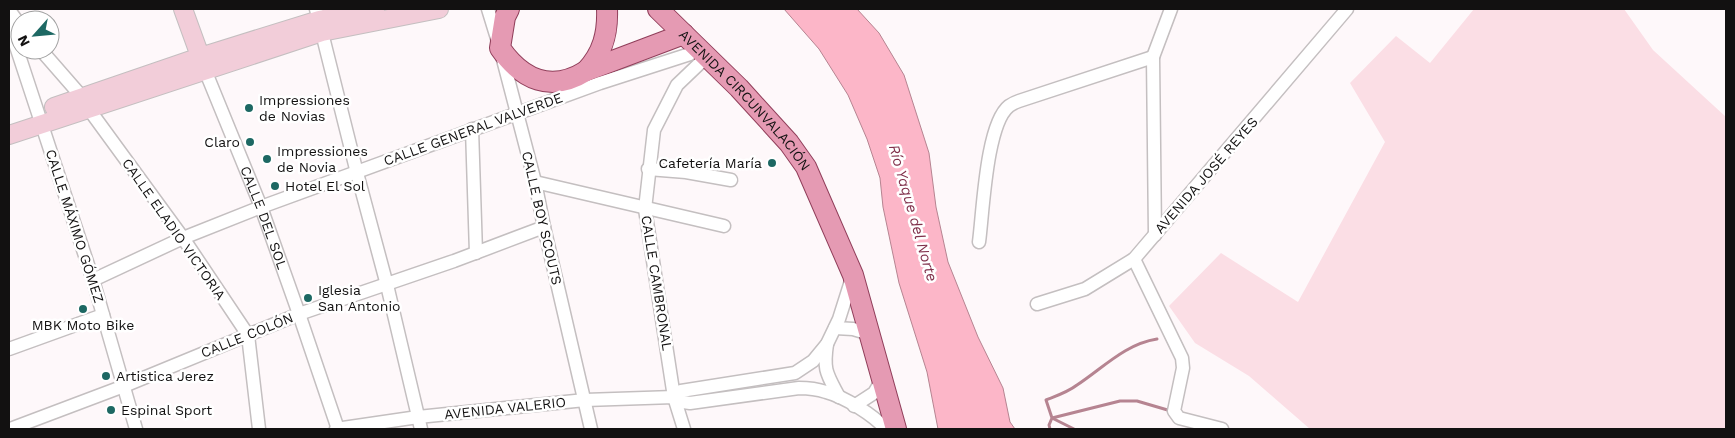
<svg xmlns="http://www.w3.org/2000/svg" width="1735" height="438" viewBox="0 0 1735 438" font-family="'Work Sans',sans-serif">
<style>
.green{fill:#fbdee5}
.water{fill:#fcb6c8;stroke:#b68491}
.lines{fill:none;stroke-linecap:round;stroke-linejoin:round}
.stream{stroke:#b68491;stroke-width:3}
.minor-casing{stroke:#c4bfc0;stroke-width:15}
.secondary-casing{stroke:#c4bfc0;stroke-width:20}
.primary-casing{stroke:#903e5a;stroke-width:22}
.minor{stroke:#fff;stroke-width:12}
.secondary{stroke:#f2cdd9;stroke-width:18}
.primary{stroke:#e59ab3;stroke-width:20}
.poi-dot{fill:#1d6863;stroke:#fff;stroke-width:2}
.labels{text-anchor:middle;stroke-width:5;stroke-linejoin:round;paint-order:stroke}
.poi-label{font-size:14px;fill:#121111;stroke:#fff;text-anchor:start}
.street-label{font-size:14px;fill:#121111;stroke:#fff}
.water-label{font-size:15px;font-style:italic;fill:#80304b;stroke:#fff}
</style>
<rect width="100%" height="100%" fill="#fef8fa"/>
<!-- green -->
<path class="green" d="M1474,9h150l29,41 73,67v312h-416l-61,-53 -54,-33 -26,-37 52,-53 77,49 87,-160 -35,-59 46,-47 34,27z"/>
<!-- water -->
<path class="water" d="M784,9h73l22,24 25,42 25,78 7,54 12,55 30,75 25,51 7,34 5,7h-77l-11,-57 -28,-89 -16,-76 -3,-29 -13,-39 -19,-44 -29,-46z"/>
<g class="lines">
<!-- stream -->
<path class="stream" d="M1052,418l68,-17h17l34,10
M1050,429l-1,-4 3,-7
M1074,429l-22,-11 -6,-18c10,-4 22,-8 31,-15 26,-17 48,-41 80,-46"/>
<!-- minor casing -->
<g class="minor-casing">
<g id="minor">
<path d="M316,9l41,164 30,112 34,144"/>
<path d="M488,9l12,39 35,134 9,45 47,202"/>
<path d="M9,10l11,15"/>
<path d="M9,25l84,255 43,149"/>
<path d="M41,50l41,47 6,11 95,130 65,97 11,94"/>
<path id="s1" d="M205,70l56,137 38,107 39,115"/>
<path d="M472,129l4,124"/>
<path d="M648,169l38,3 45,8"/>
<path d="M535,182l189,44"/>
<path d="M1155,235l-2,-178 18,-48"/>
<path d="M979,242c4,-29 7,-118 30,-136 3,-2 7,-4 10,-5l134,-44"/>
<path d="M1134,259l48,99 1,10 -9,43 5,7 43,11"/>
<path d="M93,280l90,-42 78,-31 339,-124 90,-29"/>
<path d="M1037,304l48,-15 49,-30 213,-250"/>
<path d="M835,328l18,1 17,5"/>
<path d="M827,344c-4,27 0,30 12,53"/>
<path d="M9,349l94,-34"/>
<path d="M674,397l7,-6 114,-18 18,-12 14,-17 12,-25 13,-41"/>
<path d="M854,406l20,-13 9,-15"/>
<path d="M10,429l114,-43 175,-72 155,-53 90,-34"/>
<path d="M336,429l82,-12 167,-17 89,-3 9,5 7,1 109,-15c9,0 18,1 27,4 19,5 47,23 60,37"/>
<path d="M684,429l-10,-32 -29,-188 9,-79 23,-45 23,-22"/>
</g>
</g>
<!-- secondary casing -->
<g class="secondary-casing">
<path id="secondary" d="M183,9l21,58
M54,107l146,-50 119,-37 56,-11
M9,135l313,-103 117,-23"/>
</g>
<!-- primary casing -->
<g class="primary-casing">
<g id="primary">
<path d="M509,9l-4,8 -5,31c22,32 51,45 86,23l98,-37"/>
<path id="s2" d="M658,9l81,79 50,55 17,24 47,108 43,154"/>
<path d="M586,71c17,-18 22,-38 21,-62"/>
</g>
</g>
<!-- minor -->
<use href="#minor" class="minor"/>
<!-- secondary -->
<use href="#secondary" class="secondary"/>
<!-- primary -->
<use href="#primary" class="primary"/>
</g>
<!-- markers -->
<g class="poi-dot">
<circle cx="249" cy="108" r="5"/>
<circle cx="250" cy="142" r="5"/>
<circle cx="267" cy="159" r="5"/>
<circle cx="772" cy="163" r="5"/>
<circle cx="275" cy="186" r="5"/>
<circle cx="308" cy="298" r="5"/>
<circle cx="83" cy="309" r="5"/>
<circle cx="106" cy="376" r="5"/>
<circle cx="111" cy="410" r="5"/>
</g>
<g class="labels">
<!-- poi labels -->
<g class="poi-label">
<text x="259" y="105">Impressiones<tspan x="259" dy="16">de Novias</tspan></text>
<text x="240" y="147" text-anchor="end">Claro</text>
<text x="277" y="156">Impressiones<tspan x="277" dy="16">de Novia</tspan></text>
<text x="762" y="168" text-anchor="end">Cafetería María</text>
<text x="285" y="191">Hotel El Sol</text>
<text x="318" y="295">Iglesia<tspan x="318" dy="16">San Antonio</tspan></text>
<text x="83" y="330" text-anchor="middle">MBK Moto Bike</text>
<text x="116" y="381">Artistica Jerez</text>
<text x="121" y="415">Espinal Sport</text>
</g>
<!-- street labels -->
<g class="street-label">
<text dy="5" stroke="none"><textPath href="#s2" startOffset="126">AVENIDA CIRCUNVALACIÓN</textPath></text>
<text transform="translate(473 129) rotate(-20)" y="5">CALLE GENERAL VALVERDE</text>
<text transform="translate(1206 175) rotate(-49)" y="5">AVENIDA JOSÉ REYES</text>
<text dy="5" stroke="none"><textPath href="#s1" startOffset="159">CALLE DEL SOL</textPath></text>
<text transform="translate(542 218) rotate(77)" y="5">CALLE BOY SCOUTS</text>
<text transform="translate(75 226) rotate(72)" y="5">CALLE MÁXIMO GÓMEZ</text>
<text transform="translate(174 229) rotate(55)" y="5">CALLE ELADIO VICTORIA</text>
<text transform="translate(657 283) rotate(81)" y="5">CALLE CAMBRONAL</text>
<text transform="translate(247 335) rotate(-22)" y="5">CALLE COLÓN</text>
<text transform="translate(505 408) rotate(-6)" y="5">AVENIDA VALERIO</text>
</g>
<!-- water labels -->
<g class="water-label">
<text transform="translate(913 213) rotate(74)" y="5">Río Yaque del Norte</text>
</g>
</g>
<!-- border -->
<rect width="1735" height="438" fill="none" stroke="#121111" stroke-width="20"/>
<!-- north arrow -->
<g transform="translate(35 35) rotate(243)"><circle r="24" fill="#ffffff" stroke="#a0a0a0"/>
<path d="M0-4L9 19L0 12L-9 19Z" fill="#1d6863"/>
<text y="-8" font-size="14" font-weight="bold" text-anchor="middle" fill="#121111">N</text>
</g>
</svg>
